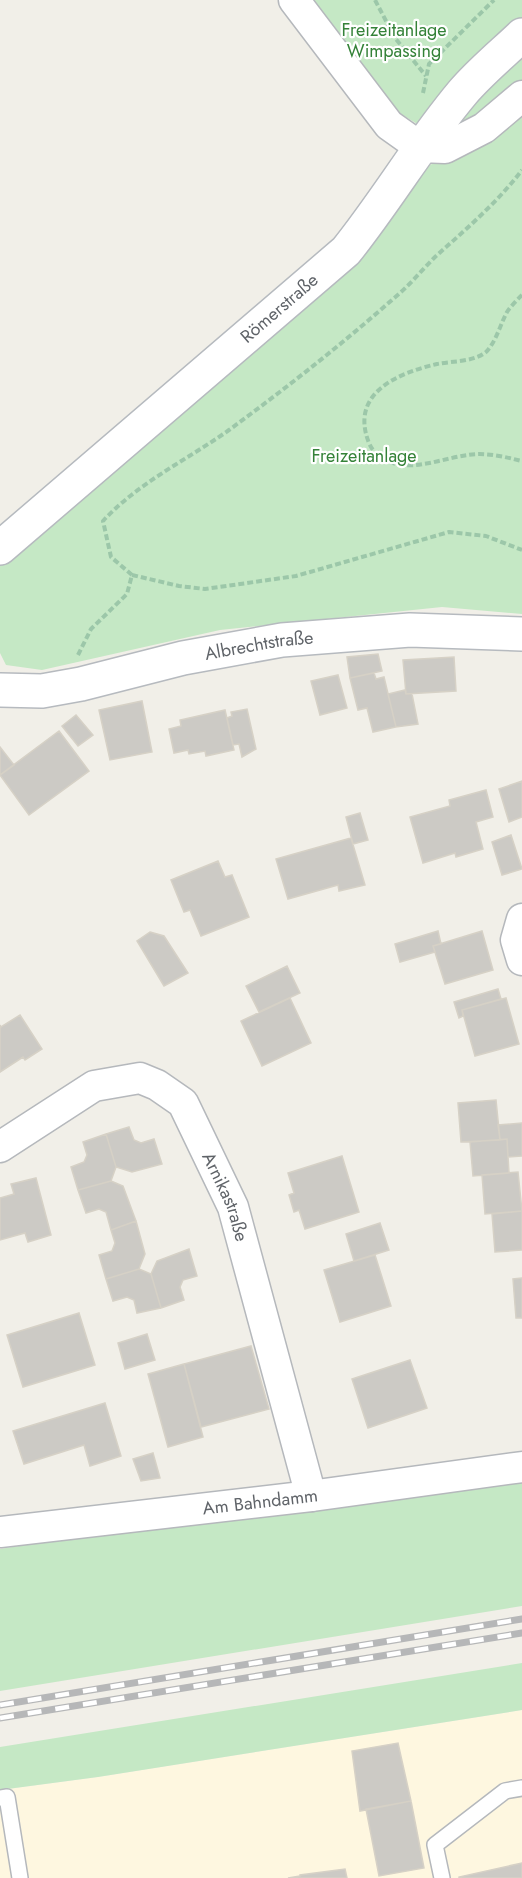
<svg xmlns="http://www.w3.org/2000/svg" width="522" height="1878" viewBox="0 0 522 1878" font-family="Jost,sans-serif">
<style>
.commercial{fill:#fef7e0}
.green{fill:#c5e8c5}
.building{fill:#cccac5;stroke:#d6d1c6;stroke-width:1.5}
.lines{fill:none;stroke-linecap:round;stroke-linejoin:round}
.lane-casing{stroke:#b5b8bc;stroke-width:18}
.street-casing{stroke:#b5b8bc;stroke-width:33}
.secondary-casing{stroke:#b6babf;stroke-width:36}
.path{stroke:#9cc7a9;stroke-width:4;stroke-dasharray:6 3;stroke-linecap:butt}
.lane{stroke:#fff;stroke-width:15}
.street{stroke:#fff;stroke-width:30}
.secondary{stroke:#fff;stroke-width:33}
.rail-casing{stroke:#b6b7b8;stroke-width:7}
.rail{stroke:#fff;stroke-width:4.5;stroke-dasharray:14;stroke-linecap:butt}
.labels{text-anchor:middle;stroke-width:4.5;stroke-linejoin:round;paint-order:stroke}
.park-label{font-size:18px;fill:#348238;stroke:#fff}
.street-label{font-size:18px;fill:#5f6368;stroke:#fff}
</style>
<rect width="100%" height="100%" fill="#f1efe8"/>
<!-- commercial -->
<path class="commercial" d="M522,1710v168h-522v-88l98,-13z"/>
<!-- green -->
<path class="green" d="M311,0h211v614l-80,-7 -222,23 -178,40 -36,-5 -6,-12v-90l373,-326 57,-72 30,-15 -59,-36z
M522,1472v134l-522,85v-142l262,-41z
M522,1663v47l-424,67 -98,13v-43z"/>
<!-- building -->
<path class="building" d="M378,654l4,17 -32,7 -3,-21z
M454,657l2,34 -50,3 -3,-34z
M374,673l2,6 8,-2 12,50 -23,5 -6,-24 -9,2 -8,-32z
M338,675l9,33 -27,7 -9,-34z
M405,690l1,4h6l6,30 -22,3 -8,-33z
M142,701l10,51 -42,8 -11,-50z
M247,709l9,40 -14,8 -3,-13 -6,1 -6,-27 5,-2 -1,-4z
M225,710l9,40 -28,6 -1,-5 -16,3 -1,-4 -14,3 -5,-24 12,-3 -1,-6z
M76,715l17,20 -15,11 -16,-20z
M59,731l30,40 -60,44 -29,-40z
M0,747l14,18 -14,10z
M522,781v36l-13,5 -10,-33z
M486,790l7,27 -17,5 7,27 -27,8 -1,-4 -32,10 -13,-46 40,-11 -1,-6z
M360,813l8,27 -15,4 -7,-27z
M511,835l11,34 -20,6 -10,-33z
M351,838l14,47 -26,6 -1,-6 -50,14 -12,-40z
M218,861l7,16 7,-2 17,42 -48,19 -11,-26 -6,2 -13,-32z
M438,931l3,13 -8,2 2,6 -35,10 -5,-18z
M482,931l11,39 -48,14 -12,-38z
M150,932l14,4 24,37 -24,13 -27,-45z
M287,966l13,27 -41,19 -13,-26z
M498,989l3,10 -39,11 1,6 -4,2 -5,-16z
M290,998l21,45 -49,23 -21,-45z
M506,998l13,46 -44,12 -13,-46z
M20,1015l22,34 -17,11 -2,-3 -23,15v-47l1,2z
M496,1100l4,40 -39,2 -3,-39z
M522,1123v33l-14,1 -1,-18 -7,1 -2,-15z
M129,1127l5,13 7,3 13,-4 8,25 -30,8 -16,-5 -10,-33z
M106,1134l10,33 -5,14 -33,9 -7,-23 13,-5 3,-7 -4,-13z
M507,1139l2,34 -36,3 -3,-34z
M342,1156l17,56 -54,17 -6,-19 -5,2 -5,-17 5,-2 -6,-20z
M518,1172l4,39 -37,3 -3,-39z
M36,1178l15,57 -23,7 -3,-9 -25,7v-42l14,-4 -3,-10z
M111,1181l12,5 13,35 -25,9 -5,-18 -7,-3 -13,4 -8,-23z
M522,1211v39l-27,2 -3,-38z
M136,1221l9,33 -6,15 -33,10 -7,-24 13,-4 3,-8 -4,-13z
M380,1223l9,27 -35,11 -8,-27z
M189,1249l8,27 -14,4 -3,7 4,13 -23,8 -10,-34 6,-13z
M375,1255l16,51 -51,16 -16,-52z
M139,1269l12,5 10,34 -24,5 -3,-13 -7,-3 -14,4 -7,-22z
M522,1278v40h-6l-3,-39z
M79,1313l16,52 -72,22 -16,-52z
M147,1334l8,26 -30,9 -7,-26z
M251,1346l18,63 -68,18 -17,-63z
M410,1360l17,48 -59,20 -16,-49z
M184,1364l19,73 -35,10 -20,-73z
M105,1403l16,53 -31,10 -6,-21 -60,19 -11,-33z
M153,1453l7,25 -19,3 -8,-22z
M398,1743l13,58 -51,10 -8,-60z
M411,1801l13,67 -45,8 -13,-67z
M522,1863v15h-63v-1z
M345,1869l2,9h-59l12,-2v-1z"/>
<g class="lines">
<!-- lane casing -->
<g class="lane-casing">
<path id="lane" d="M0,1798l7,-1 13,81
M442,1878l-7,-33 70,-54 17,-3"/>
</g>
<!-- street casing -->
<g class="street-casing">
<g id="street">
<path d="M294,0l95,125 31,22 25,1 39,-20 38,-32"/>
<path d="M522,919l-6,21 6,20"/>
<path id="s1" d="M0,1147l94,-61 46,-8 17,7 26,18 50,104 78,289"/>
<path id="s2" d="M0,1532l311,-36 211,-29"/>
</g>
</g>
<!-- secondary casing -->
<g class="secondary-casing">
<g id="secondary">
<path id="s3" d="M0,548l346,-297c41,-51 74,-108 117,-159 17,-20 39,-38 59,-57"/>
<path id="s4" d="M0,690l42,1 39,-7 102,-26 99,-18 128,-10 112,4"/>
</g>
</g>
<!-- path -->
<path class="path" d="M375,0l20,38 31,38
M423,93l6,-29 65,-64
M522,295c-5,5 -11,11 -15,17 -7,13 -11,30 -21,40 -12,10 -34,9 -49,12 -39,9 -88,29 -68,79 5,12 15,18 27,21 23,5 49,-6 72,-9 18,-3 37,2 54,6
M132,575l-21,-18 -8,-36c36,-39 84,-61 126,-91 56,-41 112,-85 164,-131 15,-12 28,-28 42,-42 30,-27 62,-54 87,-87
M78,655l13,-26 36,-35 5,-19 47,11 26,3 91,-13 153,-44 37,4 36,14"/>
<!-- lane -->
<use href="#lane" class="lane"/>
<!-- street -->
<use href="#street" class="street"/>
<!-- secondary -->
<use href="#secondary" class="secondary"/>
<!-- rail casing -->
<g class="rail-casing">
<path id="rail" d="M0,1705l522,-86
M0,1718l522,-85"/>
</g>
<!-- rail -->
<use href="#rail" class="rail"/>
</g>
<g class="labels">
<!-- park labels -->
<g class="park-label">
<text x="394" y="36">Freizeitanlage<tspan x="394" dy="21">Wimpassing</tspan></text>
<text x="364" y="462">Freizeitanlage</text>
</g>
<!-- street labels -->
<g class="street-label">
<text dy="6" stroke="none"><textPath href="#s3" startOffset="368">Römerstraße</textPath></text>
<text dy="6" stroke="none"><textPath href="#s4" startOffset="264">Albrechtstraße</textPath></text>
<text dy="6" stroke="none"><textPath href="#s1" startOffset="312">Arnikastraße</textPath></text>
<text dy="6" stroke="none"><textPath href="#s2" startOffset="262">Am Bahndamm</textPath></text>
</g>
</g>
</svg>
